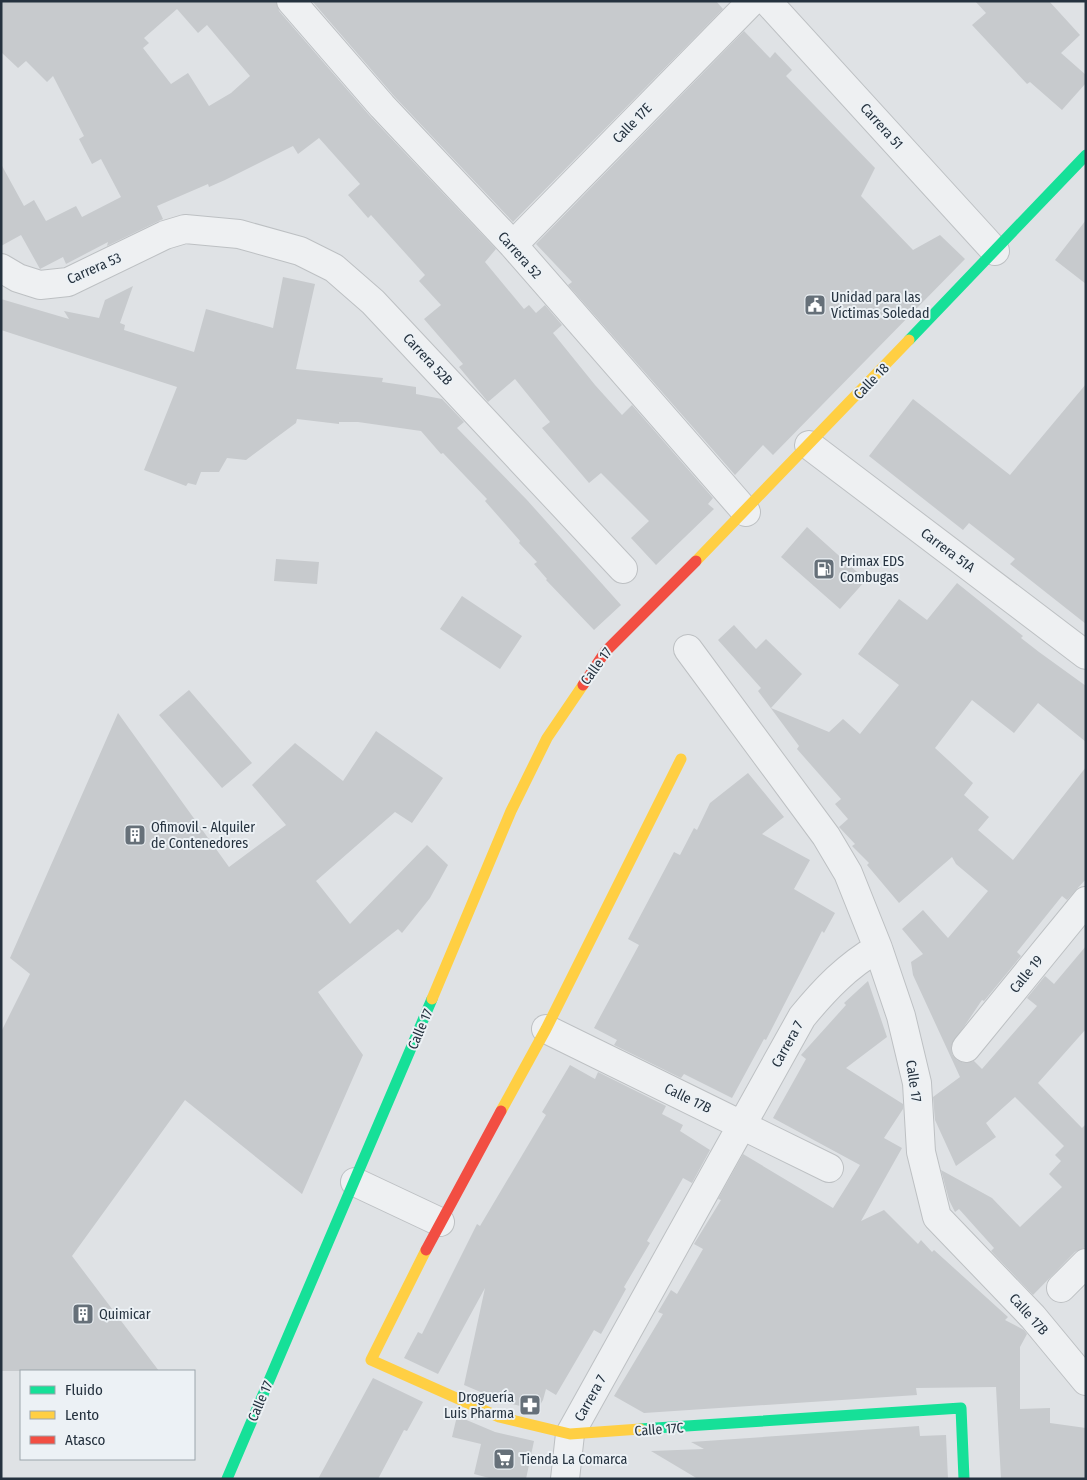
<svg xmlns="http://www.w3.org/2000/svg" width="1087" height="1480" viewBox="0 0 1087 1480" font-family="'Fira Sans Condensed',sans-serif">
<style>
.building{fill:#c7cacd;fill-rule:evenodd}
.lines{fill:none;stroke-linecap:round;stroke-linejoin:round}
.street-casing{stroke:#bdc0c3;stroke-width:30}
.street{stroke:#eef0f2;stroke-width:28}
.fast{stroke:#16e098;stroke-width:11}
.slow{stroke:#ffcf43;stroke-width:11}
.jam{stroke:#f24e42;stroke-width:11}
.labels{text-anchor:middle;stroke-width:4;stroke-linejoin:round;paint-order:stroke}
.street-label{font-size:14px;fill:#25323f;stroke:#ecf1f5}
.poi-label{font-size:14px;fill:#25323f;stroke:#ecf1f5;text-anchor:start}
</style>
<rect width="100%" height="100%" fill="#dfe2e5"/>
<!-- building -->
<path class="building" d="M1,1h275l3,10 91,105 126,133 -11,13 39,47 5,-4 7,8 9,-8 17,20 -9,8 42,52 27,30 10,-10 81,93 -5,6 6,5 -58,56 -25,-27 18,-17 -48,-48 -12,10 -47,-55 8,-6 -35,-43 -27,23 -29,-35 4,-3 -39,-45 17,-14 -22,-24 6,-6 -54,-60 -3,3 -20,-23 12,-11 -41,-46 -21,16 -5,-8 -68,34 -16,7 -1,-3 -51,22 6,13 -56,27 1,-4 -42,22 -3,-7 -23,12 -19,-34 -20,11v-82l23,42 10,-6 12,21 30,-15 6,11 39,-20 -20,-38 -9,5 -13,-25 5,-3 -31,-60 -6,6 -21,-21 -8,7 -17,-16zM177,9l21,24 9,-8 43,51 -19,17 -22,13 -21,-33 -17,11 -28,-36 6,-5 -5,-5z
M312,1h404l7,8 -210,213 -119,-126z
M975,1h74l31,34 -19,18 25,22v8l-24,27 -32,-28 -3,2 -55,-59 14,-12z
M744,31l26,27 5,-6 17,18 -6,6 89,92 -14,28 52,54 27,-15 25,24 -192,196 -10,-10 -28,30 -167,-190 4,-3 -36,-38z
M1086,220v64l-31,-24z
M283,277l32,7 -19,85 87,9 -1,4 34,5v7l26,5 22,23 -7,6 70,72 94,105 -27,25 -48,-50 1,-1 -13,-15 3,-2 -18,-19 1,-2 -35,-40 2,-2 -44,-46 -2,1 -20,-23 -63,-9h-19v2l-42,-5 -1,4 -50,37 -19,-2 -8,14h-18l-5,13 -8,-2 -2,3 -42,-16 33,-83 -176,-57v-31l68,20 -5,-8 35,7 6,-18 28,-14 -13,37 5,2 -1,5 70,22 12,-43 67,19z
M1086,384v240l-76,-60 5,-5 -46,-36 -6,7 -94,-74 44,-57 97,76z
M807,527l59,53 -26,29 -59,-52z
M276,559l43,3 -2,22 -43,-3z
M957,583l66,53 -2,2 18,14 47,34v56l-48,-39 -24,30 -42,-33 -37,48 38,35 -9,12 25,22 -11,13 35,30 73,-93v112l-19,21 -5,-4 -45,56 4,4 -37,45 -2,-1 -31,46 1,8 5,6 7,3 10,-2 8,8 55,-63 -10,-8 18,-22 9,8 32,-38v83l-48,54 44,45 4,-4v123l-11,5 -42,43 -42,-44 3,-3 -35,-39 -4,3 -6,-12 -8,-30 51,28 28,29 42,-40 -13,-13 12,-13 -6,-6 9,-9 -49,-49 -29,26 10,14 -40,29 -21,-46 -2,-23 27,-20 -47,-102 -2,-13 12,-8 -21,-25 21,-19 25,28 40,-47 -32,-27 -4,-7 -53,46 -32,-38 2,-2 -17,-17 3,-2 -16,-17 9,-8 -13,-15 6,-5 -44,-50 2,-3 -41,-55 3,-3 -43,-48 16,-15 22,24 10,-10 36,35 -31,34 58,24 14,-13 17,15 39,-49 -41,-31 41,-55 28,21z
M462,596l60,40 -22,33 -60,-40z
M189,690l63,73 -30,25 -63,-73z
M118,713l111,154 57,-42 -34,-40 43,-42 48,38 33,-50 67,47 -31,45 -17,-11 -79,69 34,43 77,-79 21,20 -18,33 -28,35 -4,-4 -80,63 45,63 -61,139 -117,-94 -113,156 87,115h-158v-339l29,-58 -20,-16z
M748,773l36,44 -22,17 48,26 -16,29 41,24 -11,20 -2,-2 -56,109 -2,-1 -32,59 -48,-24 -3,4 -67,-33 3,-5 -23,-12 45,-83 -11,-6 46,-87 6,3 14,-27 3,2 13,-27z
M868,981l19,56 -41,31 57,36v5l-19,29 18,10 -41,73 23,-11 34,34 3,-4 11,12 2,-2 74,67 -3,3 19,10 3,4 -7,13v62l30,-1v15l36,5v51h-85l-5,-92 -80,1 1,7 -273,18 -30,-17 49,-82 -5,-2 13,-22 6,4 26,-45 -9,-5 27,-44 -3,-1 25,-45 90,54 27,-43 -87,-47 33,-59 -5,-4 45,-50 -2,-2z
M570,1065l25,14 3,-7 68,34 -4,8 21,11 -3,6 30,19 -18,33 -9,-5 -36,63 3,2 -26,44 2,2 -25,45 -7,-4 -38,65 -10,-6 -3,11 -6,10 -33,-8 -40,-17 21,-97 -47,86 -34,-16 14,-26 4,2 55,-110 3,2 66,-111 -4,-3z
M373,1378l50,24 -16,29 -3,-1 -26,49h-60z
M457,1416l38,16 39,9 -8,38h-33l-19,-5 7,-30 -29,-7z
M919,1426l1,10 26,-1 2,44h-250l-47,-28 53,-2 -13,-7z"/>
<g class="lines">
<!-- street casing -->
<g class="street-casing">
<path id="street" d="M291,1l91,105 131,139 233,267
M767,1l228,250
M513,245l239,-244
M1,268l17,10 22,7 28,-3 97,-47 20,-6 54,5 61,17 34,17 39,34 250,267
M809,445l277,210
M688,649l138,187 22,37 30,75 23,68 16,67 4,69 16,65 96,100 53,64
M546,1029l283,139
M966,1048l120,-147
M355,1182l85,40
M1061,1288l25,-25
M565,1479l5,-45 232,-417c23,-28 45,-51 76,-69"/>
</g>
<!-- street -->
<use href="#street" class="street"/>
<!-- fast -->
<path class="fast" d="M909,340l177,-185
M640,1429l321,-21 3,71
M227,1479l205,-480"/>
<!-- slow -->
<path class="slow" d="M696,561l213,-221
M432,999l79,-188 36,-73 36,-53
M501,1111l45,-82 135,-270
M426,1250l-55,110 128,57 71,17 70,-5"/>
<!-- jam -->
<path class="jam" d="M583,685l22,-33 91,-91
M426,1250l75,-139"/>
</g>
<!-- icons -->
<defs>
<g id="civic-square" transform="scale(1.125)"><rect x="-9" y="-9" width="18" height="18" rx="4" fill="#667079" stroke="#ecf1f5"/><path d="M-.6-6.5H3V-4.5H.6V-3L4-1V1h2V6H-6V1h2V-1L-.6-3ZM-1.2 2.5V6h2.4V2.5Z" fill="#fff"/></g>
<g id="fuel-square" transform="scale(1.125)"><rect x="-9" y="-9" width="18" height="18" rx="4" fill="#667079" stroke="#ecf1f5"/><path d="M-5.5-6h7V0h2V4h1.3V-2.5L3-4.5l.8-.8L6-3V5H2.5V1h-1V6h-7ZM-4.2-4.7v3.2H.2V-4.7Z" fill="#fff"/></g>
<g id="building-square" transform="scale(1.125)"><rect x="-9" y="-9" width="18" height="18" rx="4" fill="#667079" stroke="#ecf1f5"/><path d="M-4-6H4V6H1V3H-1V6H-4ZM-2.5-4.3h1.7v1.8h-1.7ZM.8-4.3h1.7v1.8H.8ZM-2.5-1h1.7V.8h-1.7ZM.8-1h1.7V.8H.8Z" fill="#fff"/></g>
<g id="pharmacy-square" transform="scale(1.125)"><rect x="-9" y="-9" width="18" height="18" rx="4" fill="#667079" stroke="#ecf1f5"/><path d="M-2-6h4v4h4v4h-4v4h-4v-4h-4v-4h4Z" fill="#fff"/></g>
<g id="supermarket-square" transform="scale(1.125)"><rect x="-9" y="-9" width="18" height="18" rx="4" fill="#667079" stroke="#ecf1f5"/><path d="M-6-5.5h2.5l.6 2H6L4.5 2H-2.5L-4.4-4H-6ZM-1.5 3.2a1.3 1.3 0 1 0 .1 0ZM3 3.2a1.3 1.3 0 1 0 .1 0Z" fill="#fff"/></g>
</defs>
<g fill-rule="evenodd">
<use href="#civic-square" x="815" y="305"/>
<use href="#fuel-square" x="824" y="569"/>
<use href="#building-square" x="135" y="835"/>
<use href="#building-square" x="83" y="1314"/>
<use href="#pharmacy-square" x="530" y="1405"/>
<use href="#supermarket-square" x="504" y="1459"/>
</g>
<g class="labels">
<!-- street labels -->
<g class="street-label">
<text transform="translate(632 123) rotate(-46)" y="5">Calle 17E</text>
<text transform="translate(882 126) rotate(48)" y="5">Carrera 51</text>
<text transform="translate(520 255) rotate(48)" y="5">Carrera 52</text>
<text transform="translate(94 268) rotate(-24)" y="5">Carrera 53</text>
<text transform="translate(428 359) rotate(47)" y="5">Carrera 52B</text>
<text transform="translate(871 381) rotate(-46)" y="5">Calle 18</text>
<text transform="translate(948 550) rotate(37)" y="5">Carrera 51A</text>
<text transform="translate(596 666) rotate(-54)" y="5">Calle 17</text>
<text transform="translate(1026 974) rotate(-51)" y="5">Calle 19</text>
<text transform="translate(420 1029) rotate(-67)" y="5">Calle 17</text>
<text transform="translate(787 1044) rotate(-61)" y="5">Carrera 7</text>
<text transform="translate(914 1081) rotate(82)" y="5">Calle 17</text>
<text transform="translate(688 1098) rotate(26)" y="5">Calle 17B</text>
<text transform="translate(1029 1314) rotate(48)" y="5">Calle 17B</text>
<text transform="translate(590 1398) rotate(-61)" y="5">Carrera 7</text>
<text transform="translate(260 1401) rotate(-67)" y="5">Calle 17</text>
<text transform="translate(659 1429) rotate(-4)" y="5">Calle 17C</text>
</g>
<!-- poi labels -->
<g class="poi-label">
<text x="831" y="302">Unidad para las<tspan x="831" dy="16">Víctimas Soledad</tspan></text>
<text x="840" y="566">Primax EDS<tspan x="840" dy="16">Combugas</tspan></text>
<text x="151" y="832">Ofimovil - Alquiler<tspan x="151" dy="16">de Contenedores</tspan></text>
<text x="99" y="1319">Quimicar</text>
<text x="514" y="1402" text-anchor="end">Droguería<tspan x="514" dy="16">Luis Pharma</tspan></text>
<text x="520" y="1464">Tienda La Comarca</text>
</g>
</g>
<!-- border -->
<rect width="1087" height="1480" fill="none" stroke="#25323f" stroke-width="5"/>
<!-- legend -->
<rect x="20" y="1370" width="175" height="90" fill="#ecf1f5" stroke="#9ca5ac"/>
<rect x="30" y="1386" width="25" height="8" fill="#16e098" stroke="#9ca5ac"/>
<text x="65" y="1395" font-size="15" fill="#25323f">Fluido</text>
<rect x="30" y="1411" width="25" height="8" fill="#ffcf43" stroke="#9ca5ac"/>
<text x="65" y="1420" font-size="15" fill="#25323f">Lento</text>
<rect x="30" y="1436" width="25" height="8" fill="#f24e42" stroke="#9ca5ac"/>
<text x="65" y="1445" font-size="15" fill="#25323f">Atasco</text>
</svg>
